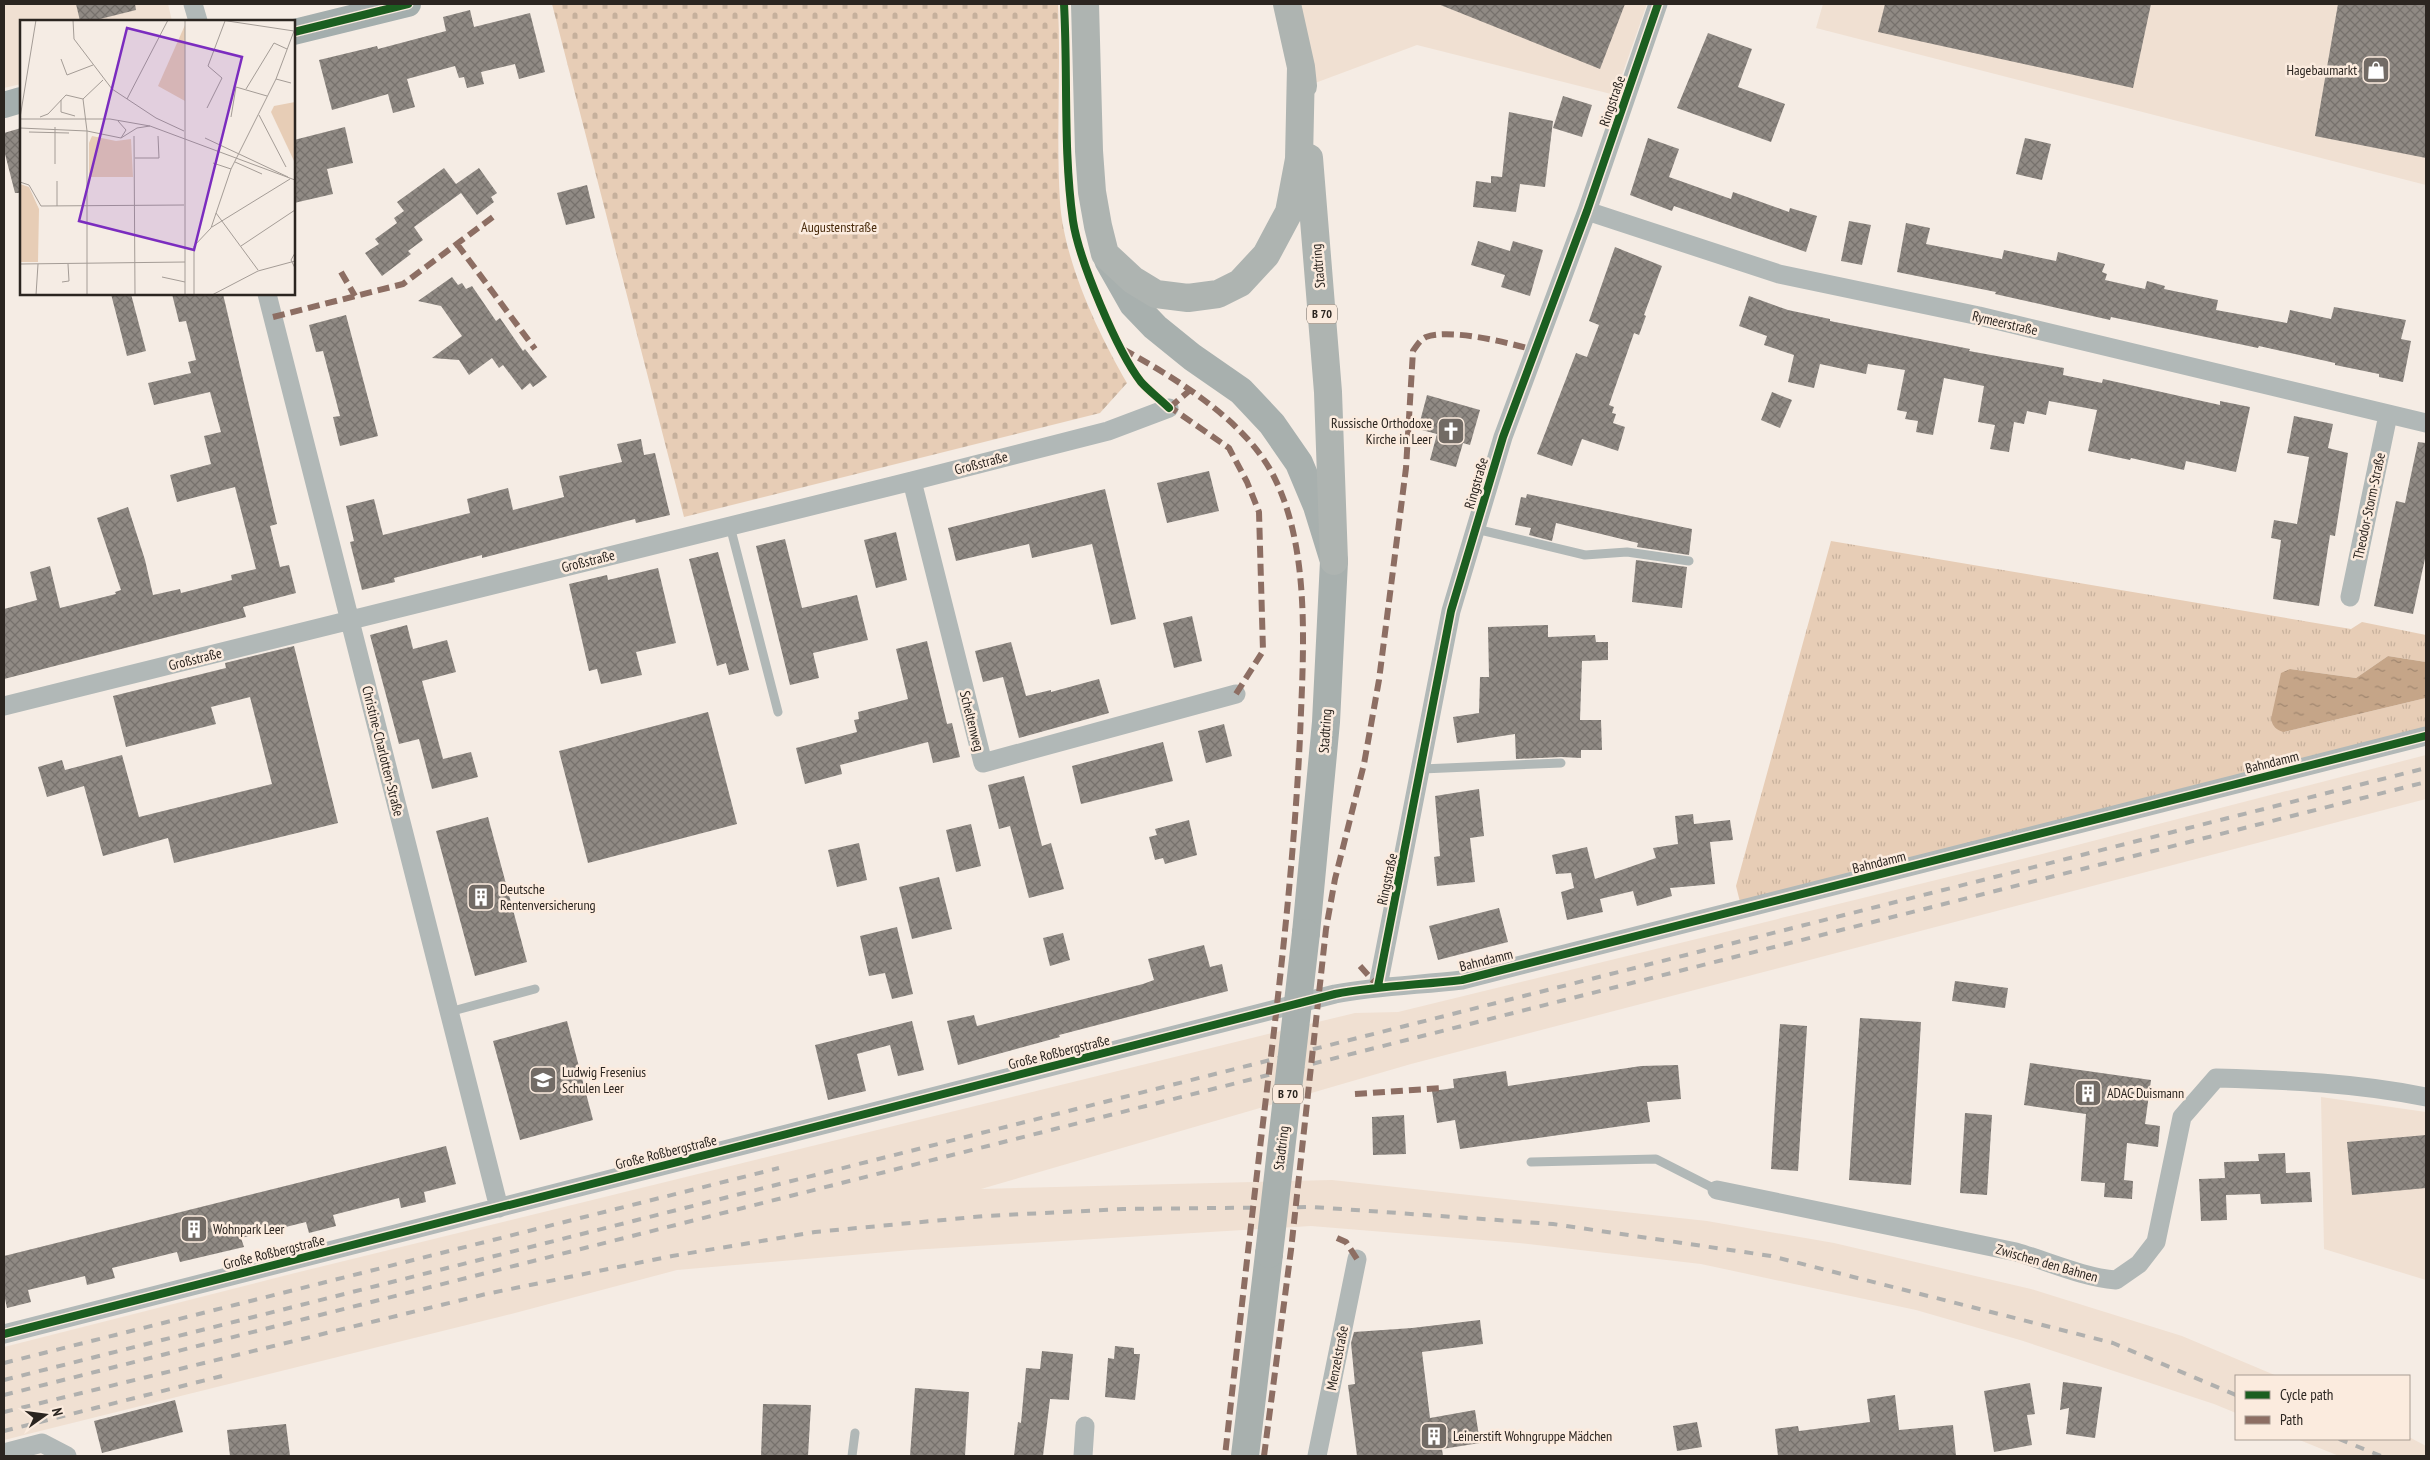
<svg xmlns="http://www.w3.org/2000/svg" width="2430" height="1460" viewBox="0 0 2430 1460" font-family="'PT Sans Narrow',sans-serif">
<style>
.built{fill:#f0e0d2}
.grass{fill:url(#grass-tufts)}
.cemetery{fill:url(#cemetery-stones)}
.water{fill:url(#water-ripples)}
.building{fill:url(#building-cross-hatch)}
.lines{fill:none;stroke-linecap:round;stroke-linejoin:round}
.lane{stroke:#b1b8b7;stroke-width:9}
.street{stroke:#b1b8b7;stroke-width:19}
.secondary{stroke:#a4aead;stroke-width:26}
.primary{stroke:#a8b0ae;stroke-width:28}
.highway{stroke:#aeb4b1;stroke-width:28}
.rail{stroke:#b0b0ae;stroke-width:4;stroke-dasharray:9 9;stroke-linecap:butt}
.primary-bridge{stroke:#a8b0ae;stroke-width:28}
.quiet{stroke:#8d6e63;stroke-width:6;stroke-dasharray:12 6;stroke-linecap:butt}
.cycleway-casing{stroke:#fbebde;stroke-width:11}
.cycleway{stroke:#1b5e20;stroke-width:8}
.labels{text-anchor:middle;stroke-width:5;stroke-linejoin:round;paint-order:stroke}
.shield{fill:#fbebde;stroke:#696059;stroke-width:1}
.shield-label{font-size:12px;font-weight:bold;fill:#2b2520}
.poi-label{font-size:14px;fill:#2b2520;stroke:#fbebde;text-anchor:start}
.street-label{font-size:14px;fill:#2b2520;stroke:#fbebde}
.park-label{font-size:14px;fill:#492b0c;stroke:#fbebde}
.inset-road{fill:none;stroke:#a49c96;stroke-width:1}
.view{fill:#7b2cbf;fill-opacity:0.15;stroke:#7b2cbf;stroke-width:2.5}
.inset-edge{fill:none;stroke:#2b2520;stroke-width:2.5}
</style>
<defs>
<pattern id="grass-tufts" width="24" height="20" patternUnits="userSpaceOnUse" patternTransform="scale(1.25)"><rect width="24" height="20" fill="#e7cdb6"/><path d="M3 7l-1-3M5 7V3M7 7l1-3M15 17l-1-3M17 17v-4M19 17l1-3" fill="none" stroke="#c6b09c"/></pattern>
<pattern id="cemetery-stones" width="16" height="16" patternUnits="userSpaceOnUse" patternTransform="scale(1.25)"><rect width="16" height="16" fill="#e7cdb6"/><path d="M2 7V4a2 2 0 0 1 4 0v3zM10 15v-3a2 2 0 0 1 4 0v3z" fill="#c6b09c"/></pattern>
<pattern id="water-ripples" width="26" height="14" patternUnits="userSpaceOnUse" patternTransform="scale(1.25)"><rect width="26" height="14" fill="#c5a588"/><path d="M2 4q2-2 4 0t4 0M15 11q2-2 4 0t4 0" fill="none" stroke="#a0866f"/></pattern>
<pattern id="building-cross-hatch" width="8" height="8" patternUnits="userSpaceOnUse" patternTransform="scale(1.25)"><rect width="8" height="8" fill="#908a84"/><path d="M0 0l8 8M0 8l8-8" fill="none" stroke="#76716c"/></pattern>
</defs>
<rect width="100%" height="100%" fill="#f5ece4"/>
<!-- built -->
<path class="built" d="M4,4h164l4,17h-151v63l-17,4z
M1296,4h351l-32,91 -198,-50 -110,41z
M1823,4h603v181l-610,-157z
M2426,755v44l-1015,265 -430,125 351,-9 375,41 127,22 197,46 151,47 95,40h-41v37l-22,-9 -194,-64 -104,-30 -215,-46 -182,-21 -208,-17 -400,24 -234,20 -162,43 -511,127v-93l283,-72 981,-241 87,-21 43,-1 168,-41 488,-120z
M2321,1097l105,15v168l-102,-31z
M2409,1437l17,9v10h-87l-42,-17h112z"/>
<!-- grass -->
<path class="grass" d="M1831,541l520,88 11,-7 64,13v27l-38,-6 -32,22 -66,-9 -6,63 142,-34v34l-685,174 -5,-20z"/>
<!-- cemetery -->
<path class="cemetery" d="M552,4h506c3,66 -2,132 2,198 4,59 38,131 67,181l-27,30 -416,104z"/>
<!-- water -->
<path class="water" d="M2388,656l38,6v36l-142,34c-8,-2 -11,-5 -13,-13l10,-46 9,-4 66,9z"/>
<!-- building -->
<path class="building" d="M76,4h59l1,6 -44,11h-12z
M1438,4h187l-25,65z
M1885,4h266l-18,84 -255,-56z
M2338,4h88v154l-111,-22z
M470,10l4,17 56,-14 15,59 -26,7 -4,-15 -34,8 3,12 -17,4 -3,-11 -5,1 -4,-12 -48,13 8,28 -22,6 -5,-19 -56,16 -13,-50 58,-14 1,3 68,-18 -3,-14z
M1708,33l44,16 -14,38 47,17 -14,38 -94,-34z
M1563,96l29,9 -10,32 -29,-9z
M1509,112l44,9 -8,66 -25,-3 -4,28 -43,-5 3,-26 15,2v-7l11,1z
M345,127l8,36 -26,6 6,25 -39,9v-63z
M21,128v65h-6l-11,-43v-17z
M1648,138l31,11 -10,28 62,22 2,-7 56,20 1,-4 27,8 -11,36 -132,-46 -2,5 -42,-16z
M2025,138l26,6 -9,36 -26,-6z
M444,168l12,16 23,-16 18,25 -6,4 3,5 -17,13 -16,-22 -47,34 9,13 -15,11 3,3 -29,22 -17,-23 14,-9 -4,-5 22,-16 -3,-5 10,-7 -7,-9z
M587,185l8,33 -29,7 -9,-32z
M1849,221l22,4 -9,40 -21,-4z
M1906,223l24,5 -4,16 76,15 2,-9 52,11 2,-9 47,12 -3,8 5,2 -2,6 40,9 2,-8 18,5 -1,3 54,11 -2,10 71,13 3,-13 41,9 3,-12 72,13 -5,19 10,2 -8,41 -24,-5v-3l-44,-9v-2l-76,-17 -1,2 -147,-31 -1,3 -115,-26 1,-2 -99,-20z
M1478,241l32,10 3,-10 30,9 -13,46 -29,-9 4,-12 -34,-10z
M1615,247l47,19 -18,49 2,1 -7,19 -5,-2 -25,72 5,2 -2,6 4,1 -3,9 12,4 -7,24 -36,-12 -10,27 -35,-12 39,-101 11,4 12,-32 -10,-4z
M452,277l6,8 4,-2 4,6 6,-3 24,35 4,-3 23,33 2,-2 22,28 -14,10 -3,-4 -8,7 -19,-25 -4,3 -7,-10 -23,17 -10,-15 -27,-2 30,-22 -21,-30 -23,-5z
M111,294h20l15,57 -19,5z
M172,294h51l54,230 -7,2 10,41 9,-2 7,28 -53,14 3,10 -242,62v-70l33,-9 -7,-28 20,-6 10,42 56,-14 -1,-2 6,-2 -24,-72 31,-11 17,53 8,35 27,-6 1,4 51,-13 -1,-5 25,-6 -21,-82 -58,15 -7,-27 41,-11 -7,-28 17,-4 -11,-40 -56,13 -6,-22 43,-10 -3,-11 8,-2 -10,-39 -7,1z
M1749,296l39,14 42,9v2l140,28 -1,2 95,17 -1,7 39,8 1,-4 117,26v-4l30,6 -14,65 -50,-11 -2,9 -53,-12 -1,2 -42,-9 9,-41 -48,-9 -3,14 -19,-4 -3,13 -10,-2 -5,30 -19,-3 5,-24 -17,-3 6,-36 -40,-8 -11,57 -17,-3 2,-11 -13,-2 2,-7 -10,-2 8,-40 -37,-6 -2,10 -46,-10 -6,24 -26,-6 6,-27 -30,-10 3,-9 -28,-10z
M346,315l32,121 -38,10 -7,-29 7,-1 -17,-65 -7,1 -7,-27z
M1772,392l20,8 -12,28 -19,-8z
M1427,395l53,15 -10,35 -7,-2 -7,24 -26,-7 7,-26 -19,-5z
M2294,416l39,8 -5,24 20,5 -13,83 -5,-1 -11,71 -46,-7 8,-59 -10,-2 3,-18 23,4 12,-67 -22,-4z
M641,439l3,16 11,-2 15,62 -34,8 -1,-4 -153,39v-3l-88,23 1,4 -33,8 -12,-48 4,-1 -8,-35 28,-7 9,36 87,-22 -3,-14 41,-11 5,22 51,-13 -5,-21 63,-14 -5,-18z
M2418,442l8,1v111l-13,60 -39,-8 22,-105 9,2z
M1209,471l10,40 -52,12 -10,-40z
M1105,489l31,130 -25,6 -19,-81 -60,14 -3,-14 -73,17 -8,-33z
M1527,494l165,35 -3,26 -52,-8 1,-4 -82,-20 -4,18 -23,-6 2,-7 -16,-3 6,-28 5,1z
M896,532l11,48 -31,8 -12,-48z
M785,539l17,69 55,-13 11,45 -55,13 6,25 -29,7 -34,-139z
M718,552l31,118 -20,5 -3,-12 -9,3 -28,-107z
M1636,560l51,7 -5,41 -50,-6z
M658,568l18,75 -40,9 6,23 -41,9 -4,-15 -8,2 -20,-87 38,-9 1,5z
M1192,616l10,45 -28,7 -11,-45z
M407,625l6,24 34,-9 9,32 -34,9 21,78 28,-7 7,25 -46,12 -13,-50 -20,5 -29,-109z
M1548,625v12l47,-2 1,7h12v18l-26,1 -2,59h21l1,30h-21v8l-20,-1 -45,2 -1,-25 -58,9 -4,-26 26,-4 1,-36h9l-1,-50z
M927,641l20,83 5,-1 8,34 -27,6 -5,-21 -88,23 2,9 -37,10 -9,-36 61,-16 -3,-12 5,-1 -1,-7 50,-13 -12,-50z
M1011,642l15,54 25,-6v2l48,-13 10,34 -90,25 -16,-61 -20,5 -8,-31z
M294,646l44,177 -164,40 -6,-25 -65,18 -19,-70 -37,11 -9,-30 24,-7 3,10 57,-15 17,62 133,-33 -22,-87 -39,10 5,17 -90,23 -13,-51 113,-28 -1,-5z
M708,712l29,112 -149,39 -29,-112z
M1224,724l8,32 -26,7 -8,-32z
M1163,742l10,39 -92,23 -9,-38z
M1024,776l18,70 9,-3 13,46 -35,9 -19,-72 -11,3 -11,-44z
M1479,789l5,47 -14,2 5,44 -38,4 -3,-29 6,-1 -5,-60z
M1693,814l1,10 36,-4 3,20 -23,2 5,42 -45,4 2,8 -35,10 -4,-15 -33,8 3,13 -36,8 -6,-28 13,-4 -3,-15 -15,1 -4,-19 35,-8 8,32 61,-21 -3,-10 25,-4 -3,-28z
M488,817l39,145 -52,14 -39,-145z
M1189,820l8,35 -32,9 -2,-6 -8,2 -6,-23 8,-2 -2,-6z
M971,824l10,42 -25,6 -10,-42z
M859,843l8,37 -30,7 -9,-37z
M939,877l13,52 -40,10 -13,-52z
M1499,908l9,34 -70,18 -9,-34z
M897,927l16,67 -21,5 -7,-26 -16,3 -9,-40z
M1063,933l7,27 -20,6 -7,-28z
M1204,945l6,22 12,-3 6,27 -169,44 1,2 -102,28 -11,-44 27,-6 3,11 166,-42 11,-4 -6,-21z
M1955,981l53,7 -3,20 -53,-7z
M1860,1018l61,4 -10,163 -62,-5z
M567,1021l26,99 -73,20 -27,-99z
M912,1021l12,49 -26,6 -8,-31 -33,9 9,37 -38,9 -13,-55z
M1780,1024l27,2 -9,145 -27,-2z
M2030,1063l121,17 -6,44 15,2 -2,21 -31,-4 -3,37 9,1 -1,18 -28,-2 1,-14 -24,-2 5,-67 -62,-9z
M1678,1065l3,34 -34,3 3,20 -190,27 -5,-29 -18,3 -5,-32 22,-3 -1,-9 53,-8 2,15 133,-20z
M1965,1113l27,2 -5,80 -27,-2z
M1404,1115l2,39 -33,1 -1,-38z
M2426,1135v53l-74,7 -5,-53z
M446,1146l10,38 -32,8 2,10 -25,6 -2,-10 -66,17 3,11 -27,7 -3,-11 -65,16 3,9 -64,15 -3,-10 -65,16 3,10 -28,7 -2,-9 -57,14 3,12 -24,6 -3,-14v-38z
M2285,1153l1,20 24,-1 2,30 -51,2 -1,-10 -34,1 1,25 -26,1 -2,-42 26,-1 -1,-16 35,-1 -1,-7z
M1480,1320l3,24 -61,8 8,66 45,-8 5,33 -38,6 1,7h-86l-9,-71 7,-1 -4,-41 3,-11 58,-4z
M1115,1346l19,2v6h6l-5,46 -30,-3 3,-39 6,1z
M1042,1351l31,3 -4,46 -19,-1 -7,57h-29l4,-34 3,1 5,-55 14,1z
M2063,1382l39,5 -7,51 -29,-4 3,-26 -9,2z
M2030,1383l5,31 -8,1 5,30 -38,7 -10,-61z
M915,1388l54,4 -4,64h-55z
M1895,1395l4,35 54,-5 3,31h-178l-3,-27 23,-3 1,5 71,-9 -3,-23z
M175,1400l8,32 -81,21 -8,-32z
M763,1404l48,1 -3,51h-47z
M1697,1422l5,25 -25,4 -4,-25z
M286,1424l4,32h-60l-3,-26z"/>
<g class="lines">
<!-- lane -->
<path class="lane" d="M730,526l48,186
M1476,529l109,26 42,-3 62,9
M1422,769l139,-6
M449,1012l86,-23
M1531,1162l125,-3 61,31
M852,1456l3,-23"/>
<!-- street -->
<path class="street" d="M193,4l5,17
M1587,211l192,63 200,42 447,107
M267,294l232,914
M912,481l71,282 253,-69
M2350,597l38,-182
M4,706l908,-225 196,-50 61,-23
M1378,986l73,-375 52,-174 84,-226 71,-207
M1717,1190l299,62c34,10 66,25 100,28l23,-16 17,-22 26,-125 34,-39c70,2 142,5 210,19
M4,1334l1331,-340c42,-8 84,-9 127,-14l964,-244
M4,1453l38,-10 25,13
M1083,1456l2,-30
M1317,1456l40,-197"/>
<!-- secondary -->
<path class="secondary" d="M294,32l114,-28
M4,105l17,-5"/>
<!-- primary -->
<path class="primary" d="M1108,260l25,44 22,23 37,30 49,34 31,33 27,39 18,43 17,55 -8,161 -20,211
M1245,1456l24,-202"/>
<!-- highway -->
<path class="highway" d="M1085,4l4,147 3,41 6,34 7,28 28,26 23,14 32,4 30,-4 22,-11 26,-28 23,-43 10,-53 2,-92
M1287,4l14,63 2,19
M1309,158l19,234 6,169"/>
<!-- rail -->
<path class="rail" d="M4,1363l775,-195
M4,1380l2422,-612
M4,1395l2422,-613
M4,1412l482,-118 186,-38 143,-24 170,-16 138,-7 190,-2 240,17 218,32 342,87 123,52
M4,1431l218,-55
M2339,1439l42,17"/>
<!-- primary-bridge -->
<path class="primary-bridge" d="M1269,1254l37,-321"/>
<!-- quiet -->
<path class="quiet" d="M457,244l78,105
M341,272l14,24
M273,317l130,-33 90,-67
M1123,349c52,29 120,70 149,124 40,75 31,182 28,264 -6,124 -20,246 -35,369 -14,117 -27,233 -40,350
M1167,405l62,43 18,34 12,30 4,139 -27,43
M1169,408l20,-17
M1360,966l18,20
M1355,1094l87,-6
M1337,1238l9,4 11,17
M1264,1456l27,-206 35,-321 9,-50 29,-115 15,-84 27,-212 7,-117c4,-6 7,-11 13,-14 24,-9 84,6 108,13"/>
<!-- cycleway casing -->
<g class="cycleway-casing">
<path id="cycleway" d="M1064,4c4,72 -1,146 9,217 6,39 44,130 68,161 8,9 19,17 28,26
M294,32l114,-28
M1378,986l73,-375 52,-174 84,-226 71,-207
M4,1334l1331,-340c42,-8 84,-9 127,-14l964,-244"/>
</g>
<!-- cycleway -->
<use href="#cycleway" class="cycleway"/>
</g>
<!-- icons -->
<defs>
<g id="shop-square" transform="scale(1.4375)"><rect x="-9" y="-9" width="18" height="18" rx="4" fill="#726b65" stroke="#fbebde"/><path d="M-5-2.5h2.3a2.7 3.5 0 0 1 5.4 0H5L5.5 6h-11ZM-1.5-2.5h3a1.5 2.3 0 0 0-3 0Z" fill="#fff"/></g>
<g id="church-square" transform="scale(1.4375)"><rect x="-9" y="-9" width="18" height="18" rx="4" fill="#726b65" stroke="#fbebde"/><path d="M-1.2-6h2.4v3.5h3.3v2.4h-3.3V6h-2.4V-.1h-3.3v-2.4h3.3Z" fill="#fff"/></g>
<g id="building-square" transform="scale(1.4375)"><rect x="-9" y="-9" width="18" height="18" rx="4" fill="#726b65" stroke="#fbebde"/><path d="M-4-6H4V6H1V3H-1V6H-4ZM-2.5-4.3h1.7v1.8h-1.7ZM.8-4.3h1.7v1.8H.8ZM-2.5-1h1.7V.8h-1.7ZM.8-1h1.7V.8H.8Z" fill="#fff"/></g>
<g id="school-square" transform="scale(1.4375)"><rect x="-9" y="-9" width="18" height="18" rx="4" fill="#726b65" stroke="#fbebde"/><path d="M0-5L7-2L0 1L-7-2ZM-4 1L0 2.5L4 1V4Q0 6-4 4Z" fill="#fff"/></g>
</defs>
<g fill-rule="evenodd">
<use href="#shop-square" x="2376" y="70"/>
<use href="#church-square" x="1451" y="431"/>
<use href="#building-square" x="481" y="897"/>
<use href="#school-square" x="543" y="1080"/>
<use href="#building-square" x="2088" y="1093"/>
<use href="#building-square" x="194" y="1229"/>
<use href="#building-square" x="1434" y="1436"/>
</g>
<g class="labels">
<!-- shield labels -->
<g class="shield">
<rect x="1307" y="304.5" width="30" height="19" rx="4"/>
<rect x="1273" y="1084.5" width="30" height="19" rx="4"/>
</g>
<g class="shield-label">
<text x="1322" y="318">B 70</text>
<text x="1288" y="1098">B 70</text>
</g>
<!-- poi labels -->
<g class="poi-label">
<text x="2357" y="75" text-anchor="end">Hagebaumarkt</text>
<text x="1432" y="428" text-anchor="end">Russische Orthodoxe<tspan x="1432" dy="16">Kirche in Leer</tspan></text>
<text x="500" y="894">Deutsche<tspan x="500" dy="16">Rentenversicherung</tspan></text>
<text x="562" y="1077">Ludwig Fresenius<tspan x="562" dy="16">Schulen Leer</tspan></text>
<text x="2107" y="1098">ADAC Duismann</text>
<text x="213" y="1234">Wohnpark Leer</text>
<text x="1453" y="1441">Leinerstift Wohngruppe Mädchen</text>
</g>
<!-- street labels -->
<g class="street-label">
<text transform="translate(1612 101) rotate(-71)" y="5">Ringstraße</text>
<text transform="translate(1318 266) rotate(-95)" y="5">Stadtring</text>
<text transform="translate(2005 323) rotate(13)" y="5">Rymeerstraße</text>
<text transform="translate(981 463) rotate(-15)" y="5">Großstraße</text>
<text transform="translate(1476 483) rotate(-74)" y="5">Ringstraße</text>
<text transform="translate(2369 506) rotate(-78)" y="5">Theodor-Storm-Straße</text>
<text transform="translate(588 561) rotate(-14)" y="5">Großstraße</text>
<text transform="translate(195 659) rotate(-14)" y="5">Großstraße</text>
<text transform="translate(972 721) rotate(76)" y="5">Scheltenweg</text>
<text transform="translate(1325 731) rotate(-86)" y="5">Stadtring</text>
<text transform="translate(383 751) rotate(76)" y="5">Christine-Charlotten-Straße</text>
<text transform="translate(2272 762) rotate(-14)" y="5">Bahndamm</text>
<text transform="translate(1879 862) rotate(-14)" y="5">Bahndamm</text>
<text transform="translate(1387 879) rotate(-78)" y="5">Ringstraße</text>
<text transform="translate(1486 960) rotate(-14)" y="5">Bahndamm</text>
<text transform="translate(1059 1052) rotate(-14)" y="5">Große Roßbergstraße</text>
<text transform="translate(1281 1148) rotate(-83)" y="5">Stadtring</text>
<text transform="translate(666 1152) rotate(-14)" y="5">Große Roßbergstraße</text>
<text transform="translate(274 1252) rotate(-14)" y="5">Große Roßbergstraße</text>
<text transform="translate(2047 1263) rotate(16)" y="5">Zwischen den Bahnen</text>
<text transform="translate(1337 1358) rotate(-79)" y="5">Menzelstraße</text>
</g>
<!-- park labels -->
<g class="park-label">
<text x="839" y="232">Augustenstraße</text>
</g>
</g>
<!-- overview -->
<g transform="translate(20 20)">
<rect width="275" height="275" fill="#f5ece4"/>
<path d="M165,5v76l-27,-15z" fill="#e7cdb6"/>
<path d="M275,82v61l-24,-51 3,-6z" fill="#e7cdb6"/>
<path d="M72,116l24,5 15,-2 2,38h-44v-34zM0,164l9,3 10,22 -1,53h-18z" fill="#e7cdb6"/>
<path class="inset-road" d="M53,0l1,19 38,50 44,29 28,13M201,0l73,11M41,39l6,16 26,-10M256,59l15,4M226,69l28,-46 13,6M63,79l20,-19M107,79l41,-79M41,80v12l14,4M187,88l15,-30 -14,-12 17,-45M239,95l27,52M20,97l8,-3 18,-19 17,4M211,97l5,-30 31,9M0,98l16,-98M0,99h90l40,7M0,108l67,3 -4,-32M67,111v164M67,111l34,7 5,-8 -8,-9M9,112l40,1M114,116l1,159M101,118l16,-10 13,-2 145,54M185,118l83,39M115,138h24l-1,-22M215,142l27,12M193,143l18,6M35,144v-37M0,162l9,3 12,21 143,-1M37,186v-25M196,193l42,57M192,207l78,-48M221,226l54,-36M275,233l-4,7 4,8M0,244l165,-2M142,257l23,5M42,262l7,-1 -1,-17M16,275l2,-31M165,275v-275M174,275v-49l17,-18 20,-59 45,-90 18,-48M192,275l46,-24 37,-10"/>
<path class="view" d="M107,8l115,29 -48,193 -115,-29z"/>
<rect width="275" height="275" class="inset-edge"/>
</g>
<!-- border -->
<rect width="2430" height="1460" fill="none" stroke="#2b2520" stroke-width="10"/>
<!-- legend -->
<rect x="2235" y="1375" width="175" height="65" fill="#fbebde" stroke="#a89c92"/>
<rect x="2245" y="1391" width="25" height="8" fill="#1b5e20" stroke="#a89c92"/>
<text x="2280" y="1400" font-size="15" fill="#2b2520">Cycle path</text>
<rect x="2245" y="1416" width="25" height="8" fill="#8d6e63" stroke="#a89c92"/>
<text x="2280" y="1425" font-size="15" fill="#2b2520">Path</text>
<!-- north arrow -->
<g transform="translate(45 1415) rotate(76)" stroke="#fbebde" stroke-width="4" paint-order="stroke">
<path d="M0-4L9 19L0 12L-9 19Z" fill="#2b2520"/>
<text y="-8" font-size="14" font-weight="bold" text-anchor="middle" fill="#2b2520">N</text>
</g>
</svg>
